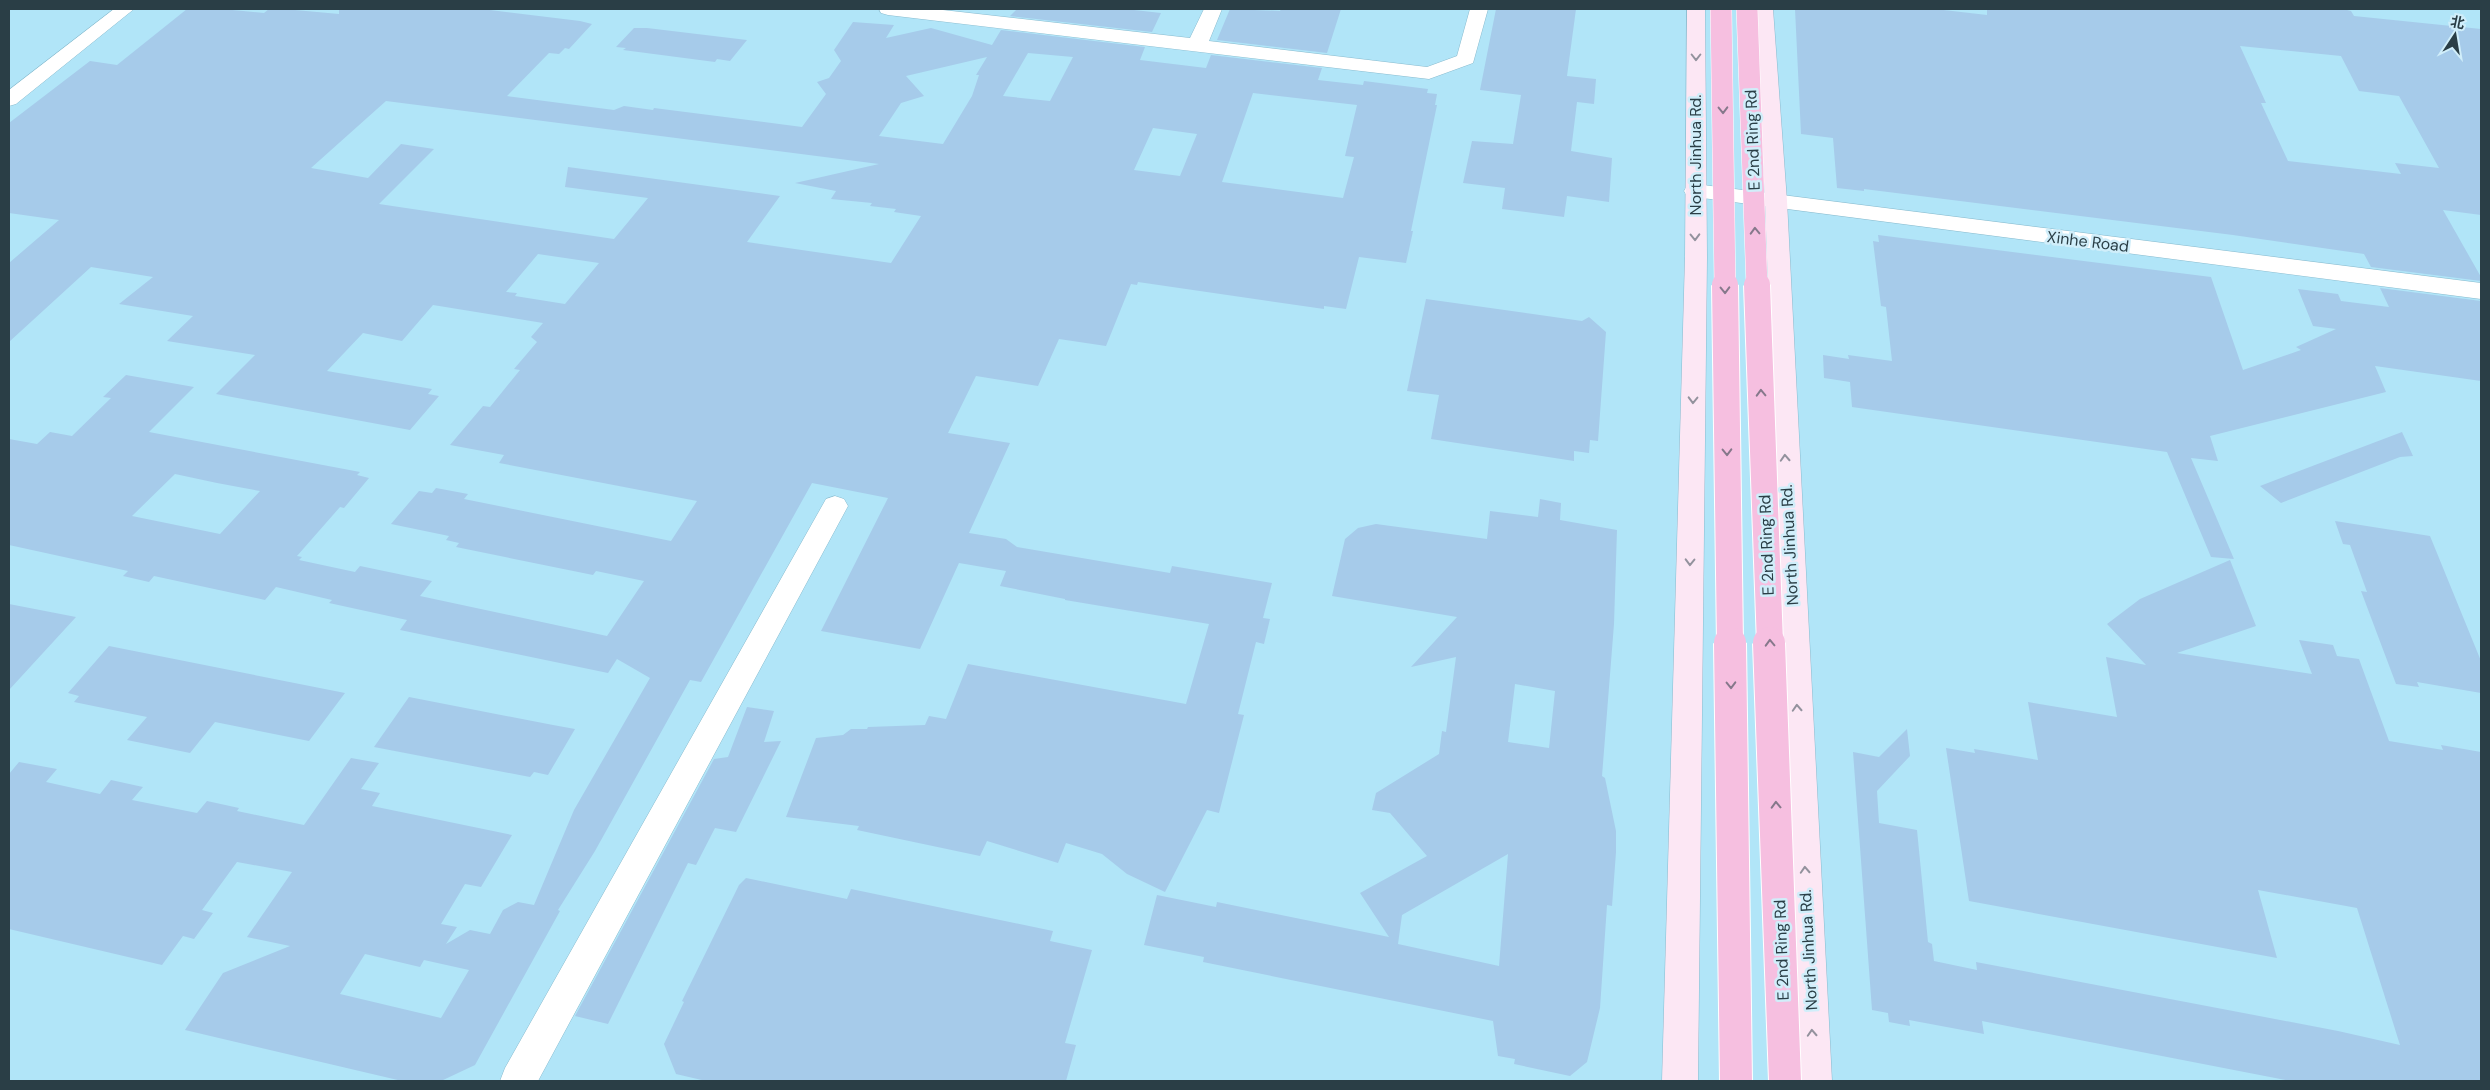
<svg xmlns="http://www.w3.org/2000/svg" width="2490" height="1090" viewBox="0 0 2490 1090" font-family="'DM Sans','Noto Sans SC',sans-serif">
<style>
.building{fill:#a6cbea;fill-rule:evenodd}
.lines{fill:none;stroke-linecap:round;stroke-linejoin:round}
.minor-casing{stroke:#89bbce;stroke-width:1}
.tertiary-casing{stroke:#89bbce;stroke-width:1}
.secondary-casing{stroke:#89bbce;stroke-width:1}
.minor{fill:#fff;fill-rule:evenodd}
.tertiary{fill:#fff;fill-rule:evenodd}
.secondary{fill:#fce7f4;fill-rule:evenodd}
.trunk-bridge-far2-casing{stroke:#fff;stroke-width:22;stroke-linecap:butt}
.trunk-bridge-far1-casing{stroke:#fff;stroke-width:28;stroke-linecap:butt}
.trunk-bridge-casing{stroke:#fff;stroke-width:34;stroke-linecap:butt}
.trunk-bridge-far2{stroke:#f6bfe0;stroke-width:21}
.trunk-bridge-far1{stroke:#f6bfe0;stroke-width:26}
.trunk-bridge{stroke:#f6bfe0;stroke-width:32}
.oneway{stroke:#93929d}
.oneway2{stroke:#86788b}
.labels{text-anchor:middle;stroke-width:5;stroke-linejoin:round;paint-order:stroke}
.street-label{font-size:16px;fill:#2a3e46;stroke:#d0eefa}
</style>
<rect width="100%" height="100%" fill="#b1e5f8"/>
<!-- building -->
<path class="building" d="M187,9h35l42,4 5,-4h15l55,5v-5h143l98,12 12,3 -23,25 -4,-1 -6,6 -10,-1 -42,43 107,14 10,-4 29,4 1,-2 148,19 24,-33 -9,-12 12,-4 12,-17 -7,-11 19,-28 41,3 -8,13 45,-10 61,17 9,-15 144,17 -5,13 66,8 5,-13 111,13 -4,12 45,5 1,-4 64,8 -1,4 10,1 -2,11h2l-26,126h2l-7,32 -47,-6 -13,52 -22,-3v3l-186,-27 -1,3 -6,-1 -25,62 -47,-7 -21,47 -62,-10 -28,57 62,10 -41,90 37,6 11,8 153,26 2,-7 100,17 -9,35 7,1 -6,25 -8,-2 -18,72 6,1 -25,98 -12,-3 -42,82 -38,-18 -25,-20 -36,-11 -8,20 -71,-22 -7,15 -123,-26 2,-4 -73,-9 30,-79 27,-3 8,-6h16l1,-2 57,-2 4,-9 17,3 22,-55 218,40 23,-80 -144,-24v-1l-65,-13 6,-15 -47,-8 -39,86 -99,-18 67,-133 -76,-15 -111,199 -11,-2 -95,171 -37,59 2,1 -85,154 -34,16h-39l-217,-51 38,-57 67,-27 -43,-9 45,-65 -55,-10 -35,48 11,3 -19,26 -11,-3 -21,29 -153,-36v-155l10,-12 38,7 -11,13 54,12 11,-14 32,7 -11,13 65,13 10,-12 32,7 -2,3 67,14 47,-67 28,5 -18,26 19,4 -8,13 140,29 -31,52 -16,-3 -24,40 16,3 -11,17 24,-14 20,4 13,-24 15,-8 16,3 40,-95 76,-132 -33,-19 -9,14 -208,-43 7,-10 -78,-17 3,-3 -56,-13 -11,13 -111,-24 -5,6 -26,-6 5,-5 -119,-26v-106l28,5 13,-12 22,4 39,-38 -8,-1 23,-22 68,12 -45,45 211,40 -3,3 12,3 -25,30 -4,-1 -43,49 5,1 -3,3 56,12 5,-6 72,15 -12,15 187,40 37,-55 -48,-10 -3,4 -137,-28 3,-4 -13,-3 3,-4 -58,-12 28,-33 13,2 4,-5 32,6 -4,5 207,42 26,-40 -198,-38 5,-8 -54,-10 33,-39 7,1 30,-37 -6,-1 23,-27 -6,-5 12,-14 -110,-18 -31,36 -39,-8 -36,38 105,18 -4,5 11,2 -29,34 -194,-36 39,-39 -88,-14 26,-25 -74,-12 34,-27 -62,-10 -82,75v-79l50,-43 -50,-7v-90l81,-62 27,4zM1028,53l45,4 -23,44 -47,-5zM987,57l-11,18h3l-7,21 -29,48 -64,-8 22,-33 23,-7 -18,-20zM1253,93l104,12 -12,51 9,1 -11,41 -121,-16zM386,101l493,63 -84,19 41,8 -5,8 41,4 -2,3 26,3 -2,3 27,4 -30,47 -144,-21 33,-46 -212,-29 -3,20 83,11 -34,41 -235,-35 55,-55 -33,-5 -33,34 -57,-10zM1153,128l44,6 -17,42 -46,-6zM538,254l61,9 -34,41 -50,-8 2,-3 -11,-1zM175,474l42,9 43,8 -40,43 -88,-18zM365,954l55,13 4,-7 45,10 -28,48 -101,-24z
M1017,9h108l36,4 -9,19 -142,-16z
M1230,9l50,2 1,-2h60l-14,44 -110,-13z
M1496,9h80l-9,67 29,3 -2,25 -17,-2 -6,49 41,7 -3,44 -42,-6 -3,21 -62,-8 3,-21 -42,-5 9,-42 41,3 8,-49 -41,-5z
M1795,9h140l52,6v-6h356l8,2 3,5 127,13v186l-38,-5 38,67v4l-110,-14 -7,-13 -131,-19 -369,-46v2l-27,-3 -4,-50 -32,-4zM2240,46l101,10 18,35 40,5 40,72 -44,-5 6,11 -113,-13 -27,-58h5z
M634,28h13l100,12 -17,21 -13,-2 -2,3 -92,-12 3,-2 -10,-1z
M1878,235l333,42 32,93 58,-20 -5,-3 40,-18 -23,-3 -15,-37 40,5 3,7 48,6 -9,-19 101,13v80l-106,-15 11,26 -176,44 8,25 -27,-3 43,101 -23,-2 -44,-105 -315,-45 -2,-25 -26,-4 -1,-23 26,4 -1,-4 44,6 -6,-54 -5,-1 -8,-65 6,1z
M1426,299l156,22 7,-4 17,15 -8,109 -8,-1 -1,13 -15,-2v10l-143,-22 8,-44 -32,-4z
M2402,432l11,24 -13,1 -119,46 -21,-17z
M1540,499l21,4 -1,17 57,10 -3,94 -12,152 3,2 11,53v21l-4,54 -5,-1 -7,103 -13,54 -17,14 -56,-12 1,-5 -17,-3 -5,-35 -290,-59 1,-5 -60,-12 13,-50 59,12 1,-5 172,35 -29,-44 67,-37 -37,-43 -18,-3 4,-17 63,-39 3,-23 4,1 10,-75 -45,10 46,-50 -125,-21 13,-57 13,-11 18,-4 111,15 3,-28 48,6zM1515,684l40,7 -6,57 -41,-6zM1508,854l-9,112 -101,-22 4,-29z
M2335,521l95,15 51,125v32l-64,-11 2,5 -23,-3 -35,-93 6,1 -17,-47 -7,-1z
M2230,560l26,66 -79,27 135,21 -13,-34 34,5 4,11 22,3 30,82 54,9 -2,-5 40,7v329h-191l-308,-60 2,13 -75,-14 1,6 -21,-4 -1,-9 -16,-3 -19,-258 26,5 28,-28 3,27 -33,35 2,32 38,7 11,112 4,2 2,17 43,9 -1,-8 362,69 62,14 -43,-137 -99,-18 19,68 -308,-57 -23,-153 29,5 -1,-4 64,11 -10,-58 89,15 -11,-60 40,8 -39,-41 33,-25z
M9,604l67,13 -67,73z
M109,646l236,47 -36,48 -94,-19 -25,31 -63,-13 20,-23 -73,-15 5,-6 -11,-3z
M409,697l144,28 22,4 -27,46 -14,-3 -4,5 -156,-30z
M747,707l27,4 -10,31 17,-1 -45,91 -21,-4 -19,37 -8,-2 -80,161 -33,-8 139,-257 14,-2z
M746,878l101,21 4,-10 202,42 -3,10 42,9 -27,93 11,2 -10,36h-360l-30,-7 -12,-30 20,-42 -2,-1 57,-116z"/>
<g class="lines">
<!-- minor casing -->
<g class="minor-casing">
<path id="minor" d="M114,9h20l-118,95 -7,2v-16z
M879,9h55l256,29 14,-29h18l-13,32 218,26 30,-11 13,-47h18l-15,54 -44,16 -541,-64 -7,-2z
M835,496l9,3 4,7 -310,575h-38l5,-13 321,-569z"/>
</g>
<!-- tertiary casing -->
<g class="tertiary-casing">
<path id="tertiary" d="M1695,184l786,99v16l-794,-103 -3,-5 3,-5z"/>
</g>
<!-- secondary casing -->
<g class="secondary-casing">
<path id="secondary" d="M1687,9h18l2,248 -9,824h-36l23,-824z
M1755,9h18l14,192 45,880h-36l-31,-880z"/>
</g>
<!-- minor -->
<use href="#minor" class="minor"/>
<!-- tertiary -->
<use href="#tertiary" class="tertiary"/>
<!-- secondary -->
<use href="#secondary" class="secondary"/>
<!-- trunk-bridge-far2 casing -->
<g class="trunk-bridge-far2-casing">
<path id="trunk-bridge-far2" d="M1721,9l4,278
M1747,9l10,278"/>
</g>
<!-- trunk-bridge-far1 casing -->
<g class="trunk-bridge-far1-casing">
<path id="trunk-bridge-far1" d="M1725,285l5,359
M1757,285l13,359"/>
</g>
<!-- trunk-bridge casing -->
<g class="trunk-bridge-casing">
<path id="trunk-bridge" d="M1730,643l6,438
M1769,643l16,438"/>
</g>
<!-- trunk-bridge-far2 -->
<use href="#trunk-bridge-far2" class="trunk-bridge-far2"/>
<!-- trunk-bridge-far1 -->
<use href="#trunk-bridge-far1" class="trunk-bridge-far1"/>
<!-- trunk-bridge -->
<use href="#trunk-bridge" class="trunk-bridge"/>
</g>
<!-- one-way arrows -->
<defs><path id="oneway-chevron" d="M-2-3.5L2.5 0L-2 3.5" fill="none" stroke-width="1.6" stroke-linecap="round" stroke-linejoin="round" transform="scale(1.25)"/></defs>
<g class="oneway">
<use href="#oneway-chevron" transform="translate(1696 57) rotate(90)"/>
<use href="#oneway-chevron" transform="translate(1695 237) rotate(89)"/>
<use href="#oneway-chevron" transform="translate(1693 400) rotate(91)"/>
<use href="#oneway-chevron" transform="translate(1785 458) rotate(-93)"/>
<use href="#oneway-chevron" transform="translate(1690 562) rotate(91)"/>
<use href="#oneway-chevron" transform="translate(1797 708) rotate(-93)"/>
<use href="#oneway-chevron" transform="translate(1805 870) rotate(-93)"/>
<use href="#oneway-chevron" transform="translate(1812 1033) rotate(-93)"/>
</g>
<g class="oneway2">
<use href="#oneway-chevron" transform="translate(1723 110) rotate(89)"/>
<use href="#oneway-chevron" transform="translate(1755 231) rotate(-92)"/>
<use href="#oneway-chevron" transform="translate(1725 290) rotate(89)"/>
<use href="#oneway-chevron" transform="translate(1761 393) rotate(-92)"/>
<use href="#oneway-chevron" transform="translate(1727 452) rotate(89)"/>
<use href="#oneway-chevron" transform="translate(1770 643) rotate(-92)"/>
<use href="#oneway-chevron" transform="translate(1731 685) rotate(89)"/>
<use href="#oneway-chevron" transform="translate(1776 805) rotate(-92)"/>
</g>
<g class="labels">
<!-- street labels -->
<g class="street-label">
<text transform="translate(1752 140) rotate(-92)" y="6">E 2nd Ring Rd</text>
<text transform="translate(1695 155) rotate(-90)" y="6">North Jinhua Rd.</text>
<text transform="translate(2088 241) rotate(7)" y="6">Xinhe Road</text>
<text transform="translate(1766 545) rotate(-92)" y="6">E 2nd Ring Rd</text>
<text transform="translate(1789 545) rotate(-93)" y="6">North Jinhua Rd.</text>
<text transform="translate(1781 950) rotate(-92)" y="6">E 2nd Ring Rd</text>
<text transform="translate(1808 950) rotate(-93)" y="6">North Jinhua Rd.</text>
</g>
</g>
<!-- border -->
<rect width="2490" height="1090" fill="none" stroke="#2a3e46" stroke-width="20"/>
<!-- north arrow -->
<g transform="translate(2455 35) rotate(12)" stroke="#d0eefa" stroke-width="4" paint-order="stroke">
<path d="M0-4L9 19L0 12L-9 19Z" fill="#2a3e46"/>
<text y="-8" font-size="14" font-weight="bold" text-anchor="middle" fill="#2a3e46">北</text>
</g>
</svg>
